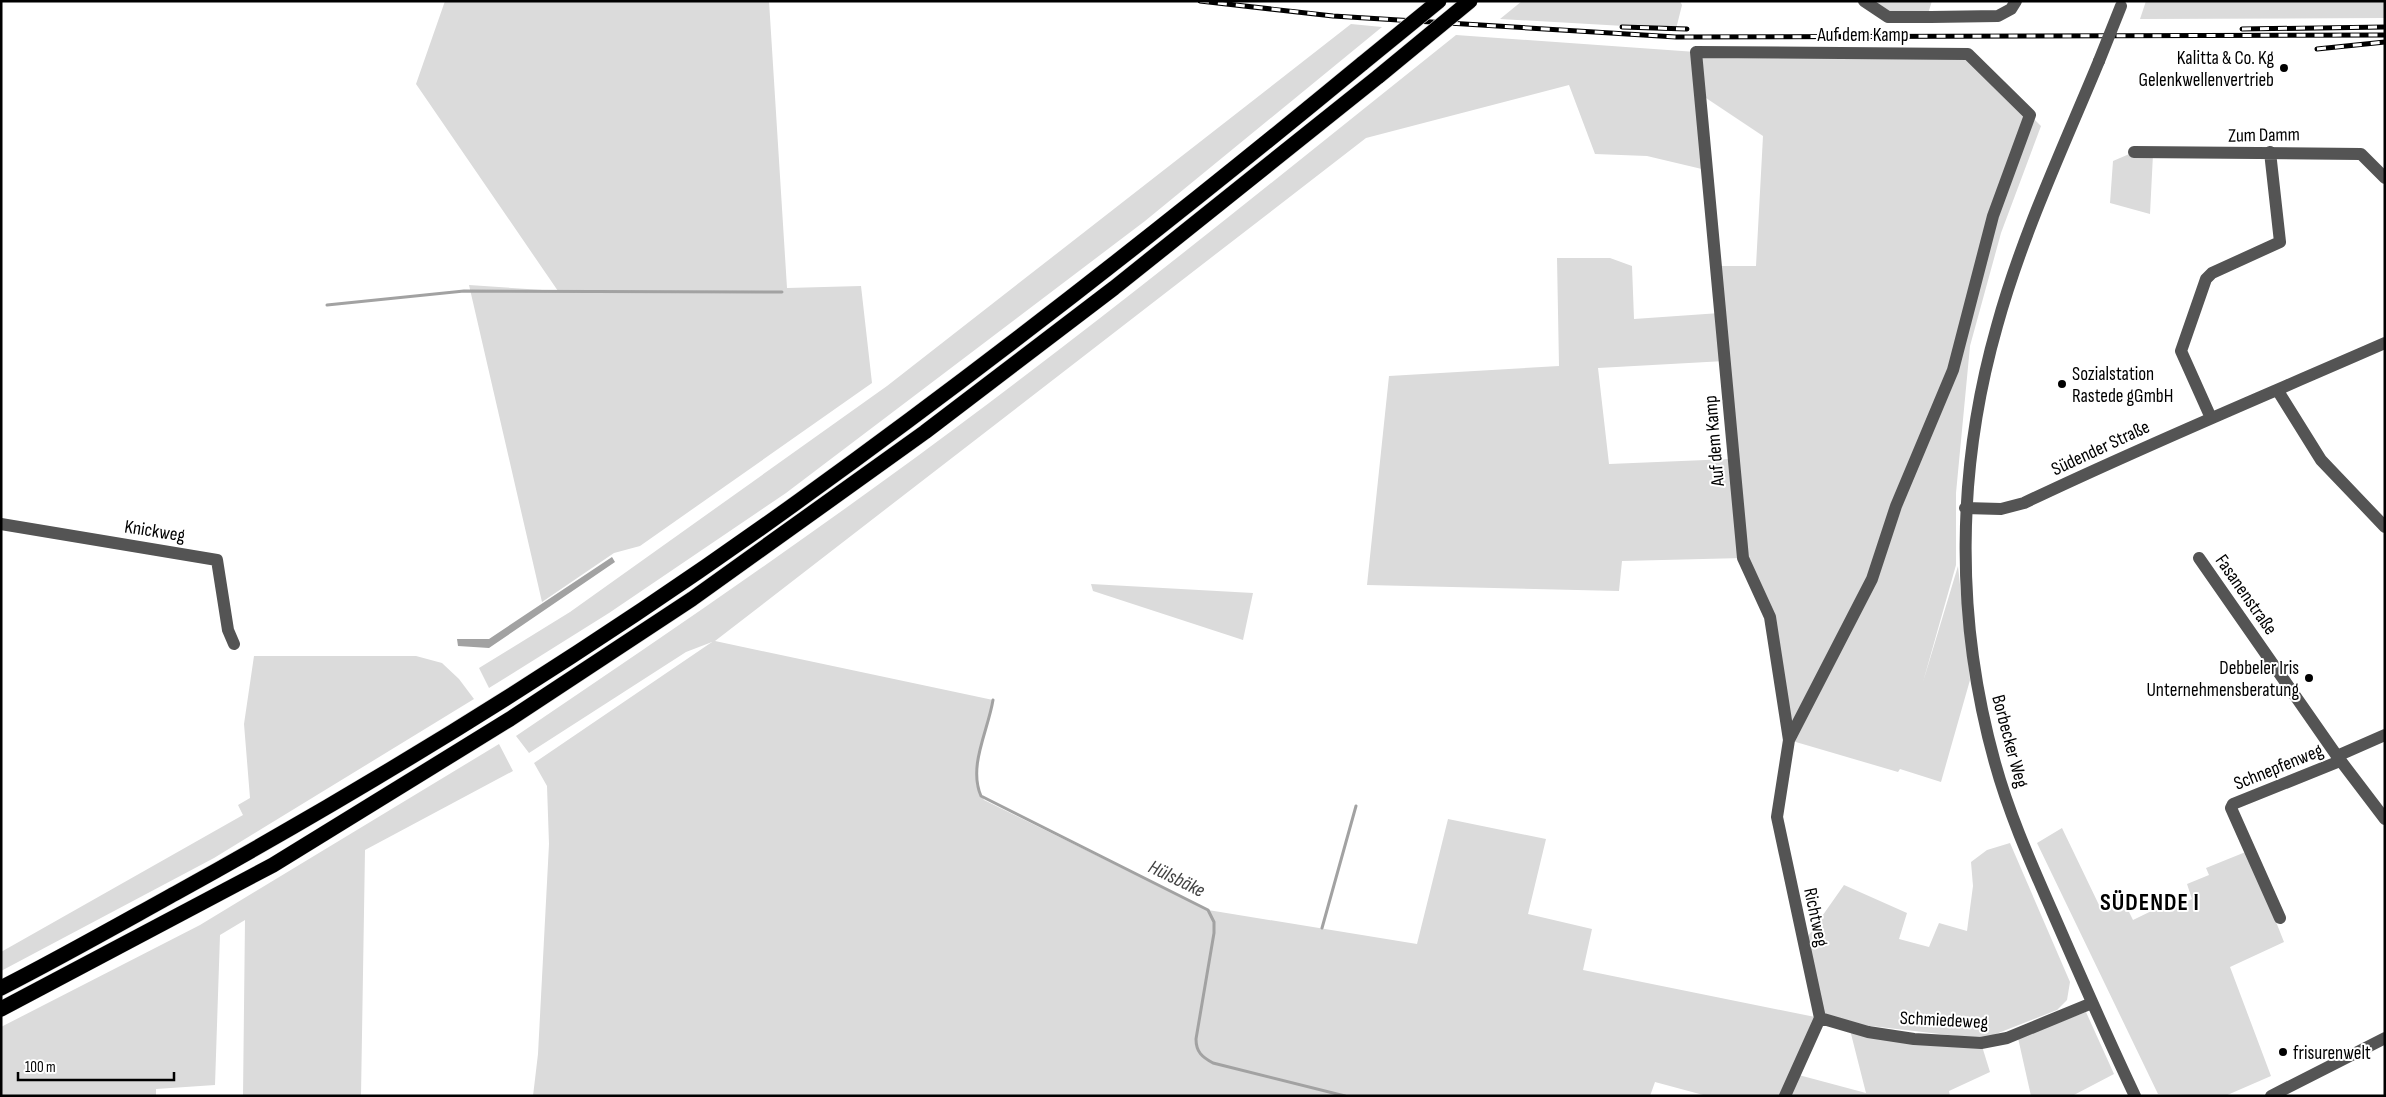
<svg xmlns="http://www.w3.org/2000/svg" width="2386" height="1097" viewBox="0 0 2386 1097" font-family="'Sofia Sans Condensed',sans-serif">
<style>
.green{fill:#dbdbdb;fill-rule:evenodd}
.water{fill:#a2a2a2}
.lines{fill:none;stroke-linecap:round;stroke-linejoin:round}
.stream{stroke:#a2a2a2;stroke-width:3}
.highway-casing{stroke:#dbdbdb;stroke-width:16}
.minor{stroke:#545454;stroke-width:12}
.highway{stroke:#000;stroke-width:15}
.rail-casing{stroke:#000;stroke-width:5}
.rail{stroke:#fff;stroke-width:3;stroke-dasharray:9;stroke-linecap:butt}
.highway-bridge-casing{stroke:#dbdbdb;stroke-width:16;stroke-linecap:butt}
.minor-bridge{stroke:#545454;stroke-width:12}
.highway-bridge{stroke:#000;stroke-width:15}
.poi-dot{fill:#000;stroke:#fff;stroke-width:2}
.labels{text-anchor:middle;stroke-width:4;stroke-linejoin:round;paint-order:stroke}
.street-label{font-size:19px;fill:#000;stroke:#fff}
.poi-label{font-size:19px;fill:#000;stroke:#fff;text-anchor:end}
.water-label{font-size:20px;font-style:italic;fill:#434343;stroke:#fff}
.district-label{font-size:24px;font-weight:bold;letter-spacing:1px;fill:#000;stroke:#fff}
</style>
<rect width="100%" height="100%" fill="#fff"/>
<!-- green -->
<path class="green" d="M445,1h324l18,287 74,-2 11,97 -232,163 -26,7 -72,49 -73,-317 89,6 -142,-207z
M1522,1h158l2,4 -6,24 -176,-10z
M1866,1h66l-7,22h-38l1,-6z
M2146,1h239v17l-245,1z
M1351,24l31,3 -237,194 -359,272 -177,120 -120,75 -10,-20 91,-56 317,-226z
M1456,35l240,17 268,-3 77,77 -40,107 -31,113 -14,147v72l-33,117 35,-116 12,114 -29,102 -41,-13 -2,3 -109,-32 -19,-123 -27,-59 -121,3 -3,30 -252,-6 22,-209 170,-10 -2,-108h53l22,8 2,53 86,-6 5,48 -127,7 11,96 121,-5 12,89 -5,-90 -19,-192h38l7,-130 -63,-42 6,76 -59,-14 -52,-2 -26,-69 -203,53 -651,503 278,59 -17,69v16l8,15 224,110 209,34 31,-125 98,20 -18,75 64,15 -9,41 237,48 -16,-76 40,-57 63,28 -8,26 30,8 10,-24 28,8 6,-45 -2,-24 16,-12 23,-7 60,139 -3,18 -10,10 -74,29 -112,-13 -2,6 49,8 63,3 9,29 -41,19 1,5h-243l-52,-14 -5,14h-1117l5,-42 11,-210 -2,-58 -13,-23 178,-121 -26,10 -157,101 -13,-17c160,-108 319,-217 473,-333 158,-119 312,-244 467,-368zM1820,1018l29,8 17,67 -71,-19z
M2134,152l19,2 -3,60 -40,-11 3,-42z
M1091,584l162,9 -10,47 -150,-49z
M254,656h162l26,7 17,16 15,20 -260,159 -213,113v-19l242,-137 -5,-10 12,-7 -6,-74z
M499,744l14,27 -148,79 -4,246h-118l2,-176 -25,15 -5,150 -59,4v7h-155v-69l199,-102z
M2062,828l37,77 20,-13 14,28 37,-18 3,6 19,-9 -5,-15 22,-9 -3,-7 42,-17 36,91 -54,25 41,109 -46,20 -67,-2 -121,-251z
M2086,1012l28,62 -42,22h-41l-13,-58z"/>
<!-- water -->
<path class="water" d="M612,557l3,5 -126,86 -31,-2 -1,-7h32z"/>
<g class="lines">
<!-- stream -->
<path class="stream" d="M327,305l137,-14 318,1
M993,700c-5,31 -25,66 -12,96l227,114 6,12v11l-18,106c0,13 6,18 17,24l132,33
M1322,928l34,-122"/>
<!-- highway casing -->
<g class="highway-casing">
<path id="highway" d="M1,988c59,-30 117,-63 175,-95 215,-119 425,-249 624,-393 193,-139 380,-286 563,-437
M1,1009l272,-144 237,-146 182,-120 233,-167 189,-144 265,-212"/>
</g>
<!-- minor -->
<path class="minor" d="M1864,1l24,16h43l67,-1 13,-7 5,-8
M2099,61c-36,87 -77,174 -102,265 -41,144 -42,294 -2,437 14,51 36,100 57,148 27,62 54,124 83,185
M2134,152l227,2 24,24
M2278,391l43,69 64,67
M2211,418l-30,-67 25,-72 6,-6 68,-31 -10,-90
M1965,508l36,1 23,-6c119,-57 240,-107 361,-160
M1,524l216,36 11,70 6,14
M2199,558l138,198 48,-21
M2337,756l48,63
M2280,918l-49,-110 2,-4 107,-43
M1820,1018l48,14 46,7 67,4 26,-5 85,-35
M1785,1096l35,-78 -43,-201 12,-77 -19,-123 -27,-59 -47,-506 272,2 62,61 -37,101 -40,154 -57,136 -24,73 -83,161
M2271,1096l114,-58"/>
<!-- highway -->
<use href="#highway" class="highway"/>
<!-- rail casing -->
<g class="rail-casing">
<path id="rail" d="M1200,1l133,15 343,21 709,-2
M1622,27l65,2
M2242,29l143,-2
M2317,49l68,-7"/>
</g>
<!-- rail -->
<use href="#rail" class="rail"/>
<!-- highway-bridge casing -->
<g class="highway-bridge-casing">
<path id="highway-bridge" d="M1363,63l76,-62
M1379,76l91,-75"/>
</g>
<!-- minor-bridge -->
<path class="minor-bridge" d="M2099,61l22,-55"/>
<!-- highway-bridge -->
<use href="#highway-bridge" class="highway-bridge"/>
</g>
<!-- markers -->
<g class="poi-dot">
<circle cx="2284" cy="68" r="5"/>
<circle cx="2062" cy="384" r="5"/>
<circle cx="2309" cy="678" r="5"/>
<circle cx="2283" cy="1052" r="5"/>
</g>
<g class="labels">
<!-- street labels -->
<g class="street-label">
<text x="1863" y="41">Auf dem Kamp</text>
<text transform="translate(2264 134) rotate(-1)" y="7">Zum Damm</text>
<text transform="translate(1713 441) rotate(-95)" y="7">Auf dem Kamp</text>
<text transform="translate(2100 447) rotate(-25)" y="7">Südender Straße</text>
<text transform="translate(155 530) rotate(9)" y="7">Knickweg</text>
<text transform="translate(2247 594) rotate(55)" y="7">Fasanenstraße</text>
<text transform="translate(2011 741) rotate(75)" y="7">Borbecker Weg</text>
<text transform="translate(2278 766) rotate(-22)" y="7">Schnepfenweg</text>
<text transform="translate(1817 917) rotate(78)" y="7">Richtweg</text>
<text transform="translate(1944 1019) rotate(3)" y="7">Schmiedeweg</text>
</g>
<!-- poi labels -->
<g class="poi-label">
<text x="2274" y="64">Kalitta &amp; Co. Kg<tspan x="2274" dy="22">Gelenkwellenvertrieb</tspan></text>
<text x="2072" y="380" text-anchor="start">Sozialstation<tspan x="2072" dy="22">Rastede gGmbH</tspan></text>
<text x="2299" y="674">Debbeler Iris<tspan x="2299" dy="22">Unternehmensberatung</tspan></text>
<text x="2293" y="1059" text-anchor="start">frisurenwelt</text>
</g>
<!-- water labels -->
<g class="water-label">
<text transform="translate(1177 878) rotate(26)" y="7">Hülsbäke</text>
</g>
<!-- district labels -->
<g class="district-label">
<text x="2150" y="910">SÜDENDE I</text>
</g>
</g>
<!-- border -->
<rect width="2386" height="1097" fill="none" stroke="#000000" stroke-width="5"/>
<!-- scale -->
<path d="M18 1072v8h156v-8" fill="none" stroke="#000000" stroke-width="2.5"/>
<text x="25" y="1072" font-size="15" fill="#000000" stroke="#ffffff" stroke-width="4" paint-order="stroke">100 m</text>
</svg>
